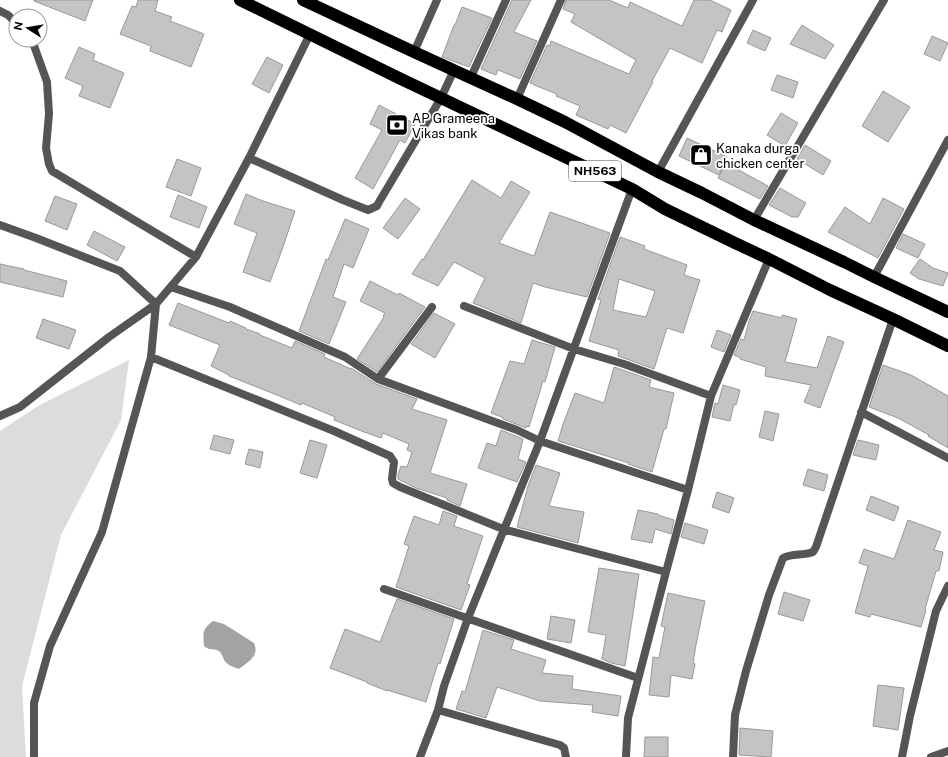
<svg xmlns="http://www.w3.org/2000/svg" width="948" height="757" viewBox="0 0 948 757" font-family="'Public Sans',sans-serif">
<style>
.green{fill:#dcdcdc}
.water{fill:#a3a3a3}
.building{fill:#c4c4c4;stroke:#999;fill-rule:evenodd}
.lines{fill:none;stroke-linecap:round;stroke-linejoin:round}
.street{stroke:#555;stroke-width:8}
.highway{stroke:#000;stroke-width:12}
.labels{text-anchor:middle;stroke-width:3.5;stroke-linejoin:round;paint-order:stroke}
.shield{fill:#fff;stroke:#4c4c4c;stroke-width:1}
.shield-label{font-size:12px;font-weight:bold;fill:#000}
.poi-label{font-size:13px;fill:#000;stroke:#fff;text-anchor:start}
</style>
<rect width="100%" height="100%" fill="#fff"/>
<!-- green -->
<path class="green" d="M129,360l-8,60 -60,115 -39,151 4,71h-26v-326l38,-25z"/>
<!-- water -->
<path class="water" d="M213,621l11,3 30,19c6,14 -7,19 -15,26 -6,-2 -12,-4 -15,-9 -1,-3 -2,-6 -5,-9 -4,-3 -10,0 -15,-5 -1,-13 -2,-17 9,-25z"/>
<!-- building -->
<path class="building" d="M34,0h59l-8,21 -51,-20z
M138,0h20l-3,11 17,6 -2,4 34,13 -13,33 -41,-16 1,-5 -31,-12 12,-28 4,1z
M512,0h19l-17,32 23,9 -17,38 -22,-9 -2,5 -15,-6z
M566,0h43l19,8 2,-6 52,24 12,-26h16l21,10 -9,22 -5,-2 -15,33 -32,-15 -18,33 1,1 -27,51 -16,-8 -2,4 -32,-14 4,-9 -24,-10 1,-2 -23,-9v-1l-4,-1 17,-38 3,1 1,-5 78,33 7,-14 -65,-38 4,-8 -12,-5z
M462,7l30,11 -23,49 -27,-10 12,-32h1z
M802,25l32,20 -9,14 -35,-15z
M753,30l18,8 -6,13 -18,-8z
M932,36l16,7 -8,18 -16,-7z
M79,47l16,7 -2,6 31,13 -14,35 -31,-12 4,-10 -18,-8z
M267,57l16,8 -14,28 -17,-9z
M777,75l21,7 -5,16 -22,-8z
M883,91l27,16 -22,35 -26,-16z
M379,105l36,19 -10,19 -5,-3 -27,49 -18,-11 27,-48 -12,-6z
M781,113l17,10 -13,23 -18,-11z
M687,138l40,19 -8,18 -40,-19z
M805,145l26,16 -8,14 -26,-16z
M177,159l24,9 -10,28 -25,-9z
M726,163l42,23 -8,13 -42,-21z
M472,180l29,18 10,-17 19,11 -31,51 35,13 16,-44 60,21 -23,64 -42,-10 -12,-4 -12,40 -48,-20 12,-25 -31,-16 -16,24 -26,-12 10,-15 1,1z
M780,188l26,15 -8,14h-6l-23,-12z
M246,194l17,7 32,10 -12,36 -13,35 -27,-10 14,-39 -23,-9z
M178,195l29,12 -8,21 -29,-11z
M55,196l22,8 -10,26 -22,-9z
M405,198l15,11 -22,30 -15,-11z
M883,198l21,11 -26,49 -50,-26 17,-25 25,17z
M345,219l24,10 -16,39 -9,-4 -11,33 13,5 -17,42 -30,-13 27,-72 2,1z
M94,231l31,16 -8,14 -30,-16z
M903,234l22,10 -7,14 -22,-10z
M620,237l25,9 -1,3 43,16 -3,10 16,5 -17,53 -16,-5 -13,41 -36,-13 1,-6 -30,-9 12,-41 -3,-1zM619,279l36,12 -9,26 -33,-7z
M920,259l13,9 15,5 -5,13 -24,-7 -9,-6z
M0,264l24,5v1l43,11 -4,16 -63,-15z
M370,281l28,14 1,-2 26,14 -48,65 -20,-13 27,-42 -1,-1 2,-3 -25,-12z
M178,303l51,20 1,-2 16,7v1l14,5v1l32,13 3,-7 30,13 -1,3 27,12v-1l25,16 41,15 -5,10 35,11 -17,53 37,11 -7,22 -13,-6v-2l-31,-10 -18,-9v-5l3,-8 6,1 5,-15 -5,-2 2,-6 -26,-11 -2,5 -17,-6 -30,-12 1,-3 -33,-14 -1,2 -29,-12 -43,-17v-1l-18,-9 9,-21 -51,-20z
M753,311l29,7v-3l15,4 -12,43 32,6 11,-32 16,6 -24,66 -16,-6 7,-17 -46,-9 1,-9 -26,-8 1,-1 -7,-3 7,-16 3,1 5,-19z
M434,313l21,11 -20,34 -24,-14z
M43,319l33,11 -7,19 -33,-11z
M717,330l14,5 -7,17 -13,-5z
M532,340l23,7 -10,35 -2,-1 -14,46 -3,-1v2l-23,-9 -1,-2 -11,-4 19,-52 14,3z
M883,365l28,10 37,21v52l-20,-12 1,-1 -31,-17 -29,-11z
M614,367l37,13 -2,7 25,6 -8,36h-2l-12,43 -24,-8 1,-1 -71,-22 5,-17 12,-31 29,10z
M723,385l17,5 -4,15 -2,-1 -4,17 -18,-4 3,-14 3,1z
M765,411l14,3 -6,27 -14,-4z
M501,430l22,9 -5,20 8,3 -9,20 -39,-14 9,-25 9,3z
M214,435l20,5 -4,14 -20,-5z
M310,440l17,5 -10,33 -17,-5z
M858,440l21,5 -3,15 -23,-5z
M249,449l14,3 -3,16 -15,-4z
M536,465l24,8 -11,33 35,6 -6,31 -61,-16 11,-41z
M808,469l20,6 -4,16 -21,-6z
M717,492l17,6 -5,15 -17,-6z
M871,496l28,11 -5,14 -28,-11z
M638,510l20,4v1l16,5 -3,14 -16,-5 -3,14 -21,-4z
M443,511l14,5 -3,10 29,10 -16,48 3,1 -9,25 -65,-23 13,-41 -5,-2 10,-28 25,9z
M908,520l33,12 -7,18 9,2 -4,19h-3l-11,38 1,1 -5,17 -50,-13 -1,3 -15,-4 13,-47 -9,-3 5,-14 30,10z
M685,523l23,7 -4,14 -23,-7z
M599,568l40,6 -14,92 -14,-3 -9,-4 4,-24 -18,-3z
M784,592l26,8 -7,21 -25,-7z
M668,593l37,8 -9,44 -3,18 2,1 -3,15 -21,-4 -2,22 -20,-2 4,-38 6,1 6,-31 -4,-1z
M397,599l57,20 -14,45 -2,-1 -12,39 -39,-12v1l-20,-8v-1l-37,-14 15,-39 35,13z
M551,616l24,4 -4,23 -24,-4z
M483,630l31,10 -3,9 35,11 -4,13 31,3 -1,13 49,7 -3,20 -26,-4 1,-7 -53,-4 -43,-14 -11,31 -30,-9 6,-18 3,1z
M878,685l26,3 -6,42 -25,-4z
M740,728l33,3 -2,26 -32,-2z
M645,737h23v20h-24z"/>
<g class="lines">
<!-- street -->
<path class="street" d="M0,11l8,4 8,8
M32,40l15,42 2,32 -3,34 3,16 3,7 144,86
M414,52l23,-52
M471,77l35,-77
M517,99l44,-99
M249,158l94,42 25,10 9,-4 2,-4 62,-104 13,-28
M658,172l95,-172
M754,220l130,-220
M0,225l36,13 84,33 36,33 -47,33 -89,70 -20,9
M874,277l74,-137
M171,287l59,20 115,50 33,22 139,51 23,11 148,49
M464,306l110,43 50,15 87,32
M151,357l183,74 56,25 4,6 -2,17 1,4 7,4 103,42 163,43
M378,379l54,-72
M861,412l87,46
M384,589l254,89
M438,710l122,35 4,3 2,9
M34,757v-54l16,-57 52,-114 49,-175 5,-53 40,-47 53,-99 61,-124
M420,757l18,-47 6,-24 24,-68 72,-177 92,-252
M626,757l2,-39 38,-146 22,-82 23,-94 58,-137
M733,757l2,-42 11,-44 23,-76 14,-37c10,-5 19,-2 30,-6l3,-5 77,-228
M902,757l8,-41 26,-105 12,-25
M931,757l17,-6"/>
<!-- highway -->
<path class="highway" d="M240,0l161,79 231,110 33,20 70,34 34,16 61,31 63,29 55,27
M303,0l111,52 103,47 48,23 93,50 44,21 52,27 90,42 30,15 74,35"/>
</g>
<!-- icons -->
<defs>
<g id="bank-square" transform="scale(1.15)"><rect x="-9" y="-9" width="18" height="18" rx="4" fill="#000" stroke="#fff"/><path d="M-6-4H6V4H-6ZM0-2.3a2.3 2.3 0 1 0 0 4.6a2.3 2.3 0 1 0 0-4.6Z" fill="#fff"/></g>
<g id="shop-square" transform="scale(1.15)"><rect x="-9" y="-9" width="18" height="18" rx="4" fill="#000" stroke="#fff"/><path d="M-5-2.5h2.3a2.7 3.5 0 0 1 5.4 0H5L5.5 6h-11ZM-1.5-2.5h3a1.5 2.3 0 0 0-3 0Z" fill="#fff"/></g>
</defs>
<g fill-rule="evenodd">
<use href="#bank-square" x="397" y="125"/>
<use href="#shop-square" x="701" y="155"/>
</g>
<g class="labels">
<!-- shield labels -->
<rect class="shield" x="569" y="161" width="52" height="20" rx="3"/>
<g class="shield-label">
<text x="595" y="175">NH563</text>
</g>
<!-- poi labels -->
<g class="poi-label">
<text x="412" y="123">AP Grameena<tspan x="412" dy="15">Vikas bank</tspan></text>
<text x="716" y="153">Kanaka durga<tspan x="716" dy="15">chicken center</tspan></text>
</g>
</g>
<!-- north arrow -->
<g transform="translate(28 28) rotate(282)"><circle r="19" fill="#ffffff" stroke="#999999"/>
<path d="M0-3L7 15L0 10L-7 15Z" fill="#000000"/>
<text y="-6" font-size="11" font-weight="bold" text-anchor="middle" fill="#000000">N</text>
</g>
</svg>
